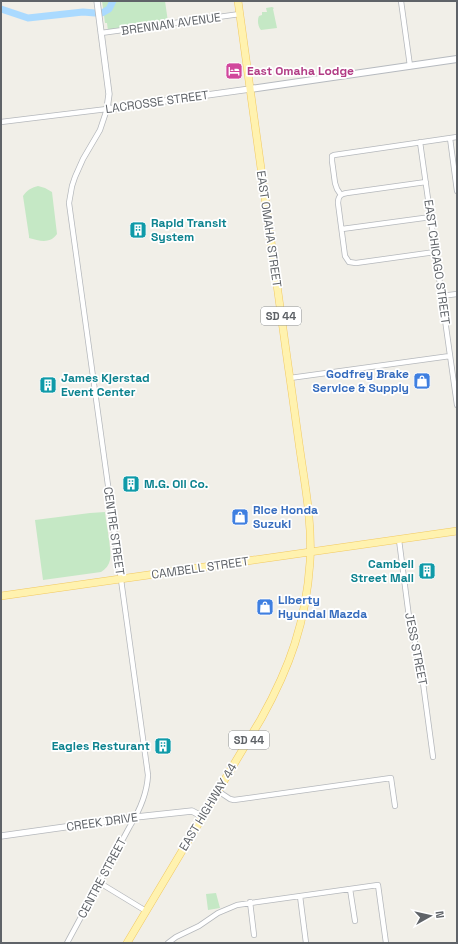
<svg xmlns="http://www.w3.org/2000/svg" width="458" height="944" viewBox="0 0 458 944" font-family="'Space Grotesk',sans-serif">
<style>
.green{fill:#c5e8c5}
.lines{fill:none;stroke-linecap:round;stroke-linejoin:round}
.river{stroke:#aadaff;stroke-width:7}
.minor-casing{stroke:#b5b8bc;stroke-width:6}
.tertiary-casing{stroke:#b5b8bc;stroke-width:7}
.secondary-casing{stroke:#b6babf;stroke-width:8}
.primary-casing{stroke:#f2c960;stroke-width:8}
.minor{stroke:#fff;stroke-width:4.5}
.tertiary{stroke:#fff;stroke-width:5.5}
.secondary{stroke:#fff;stroke-width:6}
.primary{stroke:#fff2af;stroke-width:7}
.labels{text-anchor:middle;stroke-width:3.5;stroke-linejoin:round;paint-order:stroke}
.shield{fill:#fff;stroke:#8f9295;stroke-width:1}
.shield-label{font-size:11px;font-weight:bold;fill:#5f6368}
.street-label{font-size:12px;fill:#5f6368;stroke:#fff}
.hotel-label{font-size:12px;font-weight:bold;fill:#b23c85;stroke:#fff;text-anchor:start}
.culture-label{font-size:12px;font-weight:bold;fill:#0d838f;stroke:#fff;text-anchor:start}
.shop-label{font-size:12px;font-weight:bold;fill:#366cbe;stroke:#fff;text-anchor:start}
</style>
<rect width="100%" height="100%" fill="#f1efe8"/>
<!-- green -->
<path class="green" d="M102,1h63l3,21 -60,9 -1,-8h-2z
M272,7l2,1 -1,1 4,19 -16,2c-3,-3 -4,-10 -2,-14l3,-1v-3h5l-1,-4z
M38,186l7,2 7,4 5,42c-7,10 -17,7 -28,4v-2l-6,-40c4,-6 8,-8 15,-10z
M105,512c1,11 7,38 5,48 -1,5 -4,9 -9,12l-58,8 -8,-60 55,-7z
M216,893l4,15 -12,2 -2,-16z"/>
<g class="lines">
<!-- river -->
<path class="river" d="M1,9l27,9 55,-6 12,1h7l7,-4 4,-8"/>
<!-- minor casing -->
<g class="minor-casing">
<path id="minor" d="M401,1l9,65
M101,33l139,-19
M1,122l106,-13 -7,21 -17,29 -8,18 -3,9 -3,17 79,572c-1,19 -8,35 -18,51l-63,117
M450,138l7,53
M420,142l37,263
M426,182l-79,11c-6,1 -9,3 -9,10l7,53 4,6 7,1 79,-11
M341,195l-4,-6 -2,-6 -3,-22v-5l2,-1 123,-18
M342,229l89,-12
M441,296l16,-2
M290,378l160,-22
M399,540l10,77 12,51 12,89
M218,791l12,8 4,1 157,-22 4,28
M100,883l46,28
M350,889l5,32
M300,896l6,47
M250,902l4,33
M168,943l8,-6 23,-11 19,-13 19,-8 141,-20 8,58"/>
</g>
<!-- tertiary casing -->
<g class="tertiary-casing">
<path id="tertiary" d="M97,1l12,93 -2,15 143,-20
M1,836l135,-19 56,-6 11,6"/>
</g>
<!-- secondary casing -->
<g class="secondary-casing">
<path id="secondary" d="M250,89l207,-30"/>
</g>
<!-- primary casing -->
<g class="primary-casing">
<path id="primary" d="M1,596l456,-65
M127,943l134,-224c29,-52 45,-97 49,-157 2,-33 -3,-66 -8,-98 -5,-33 -9,-66 -14,-99 -17,-121 -33,-243 -50,-364"/>
</g>
<!-- minor -->
<use href="#minor" class="minor"/>
<!-- tertiary -->
<use href="#tertiary" class="tertiary"/>
<!-- secondary -->
<use href="#secondary" class="secondary"/>
<!-- primary -->
<use href="#primary" class="primary"/>
</g>
<!-- icons -->
<defs>
<g id="hotel-square" transform="scale(0.9)"><rect x="-9" y="-9" width="18" height="18" rx="4" fill="#d1479c" stroke="#fff"/><path d="M-6-4.5h1.5V1H6V5H4.5V3h-9V5H-6ZM-4 0a1.8 1.8 0 1 1 3.6 0ZM.5 0V-2.5h3Q6-2.5 6 0Z" fill="#fff"/></g>
<g id="building-square" transform="scale(0.9)"><rect x="-9" y="-9" width="18" height="18" rx="4" fill="#0f9aa8" stroke="#fff"/><path d="M-4-6H4V6H1V3H-1V6H-4ZM-2.5-4.3h1.7v1.8h-1.7ZM.8-4.3h1.7v1.8H.8ZM-2.5-1h1.7V.8h-1.7ZM.8-1h1.7V.8H.8Z" fill="#fff"/></g>
<g id="shop-square" transform="scale(0.9)"><rect x="-9" y="-9" width="18" height="18" rx="4" fill="#3f7fe0" stroke="#fff"/><path d="M-5-2.5h2.3a2.7 3.5 0 0 1 5.4 0H5L5.5 6h-11ZM-1.5-2.5h3a1.5 2.3 0 0 0-3 0Z" fill="#fff"/></g>
</defs>
<g fill-rule="evenodd">
<use href="#hotel-square" x="234" y="71"/>
<use href="#building-square" x="138" y="230"/>
<use href="#shop-square" x="422" y="381"/>
<use href="#building-square" x="48" y="385"/>
<use href="#building-square" x="131" y="484"/>
<use href="#shop-square" x="240" y="517"/>
<use href="#building-square" x="427" y="571"/>
<use href="#shop-square" x="265" y="607"/>
<use href="#building-square" x="163" y="746"/>
</g>
<g class="labels">
<!-- shield labels -->
<g class="shield">
<rect x="261" y="307" width="40" height="18" rx="3"/>
<rect x="229" y="731" width="40" height="18" rx="3"/>
</g>
<g class="shield-label">
<text x="281" y="320">SD 44</text>
<text x="249" y="744">SD 44</text>
</g>
<!-- street labels -->
<g class="street-label">
<text transform="translate(171 24) rotate(-8)" y="4">BRENNAN AVENUE</text>
<text transform="translate(157 102) rotate(-8)" y="4">LACROSSE STREET</text>
<text transform="translate(269 229) rotate(82)" y="4">EAST OMAHA STREET</text>
<text transform="translate(437 262) rotate(82)" y="4">EAST CHICAGO STREET</text>
<text transform="translate(114 531) rotate(82)" y="4">CENTRE STREET</text>
<text transform="translate(200 568) rotate(-8)" y="4">CAMBELL STREET</text>
<text transform="translate(416 649) rotate(79)" y="4">JESS STREET</text>
<text transform="translate(208 807) rotate(-59)" y="4">EAST HIGHWAY 44</text>
<text transform="translate(102 822) rotate(-8)" y="4">CREEK DRIVE</text>
<text transform="translate(102 878) rotate(-62)" y="4">CENTRE STREET</text>
</g>
<!-- hotel labels -->
<g class="hotel-label">
<text x="247" y="75">East Omaha Lodge</text>
</g>
<!-- culture labels -->
<g class="culture-label">
<text x="151" y="227">Rapid Transit<tspan x="151" dy="14">System</tspan></text>
<text x="61" y="382">James Kjerstad<tspan x="61" dy="14">Event Center</tspan></text>
<text x="144" y="488">M.G. Oil Co.</text>
<text x="414" y="568" text-anchor="end">Cambell<tspan x="414" dy="14">Street Mall</tspan></text>
<text x="150" y="750" text-anchor="end">Eagles Resturant</text>
</g>
<!-- shop labels -->
<g class="shop-label">
<text x="409" y="378" text-anchor="end">Godfrey Brake<tspan x="409" dy="14">Service &amp; Supply</tspan></text>
<text x="253" y="514">Rice Honda<tspan x="253" dy="14">Suzuki</tspan></text>
<text x="278" y="604">Liberty<tspan x="278" dy="14">Hyundai Mazda</tspan></text>
</g>
</g>
<!-- border -->
<rect width="458" height="944" fill="none" stroke="#5f6368" stroke-width="4"/>
<!-- north arrow -->
<g transform="translate(430 916) rotate(82)" stroke="#ffffff" stroke-width="3" paint-order="stroke">
<path d="M0-3L7 15L0 10L-7 15Z" fill="#5f6368"/>
<text y="-6" font-size="11" font-weight="bold" text-anchor="middle" fill="#5f6368">N</text>
</g>
</svg>
